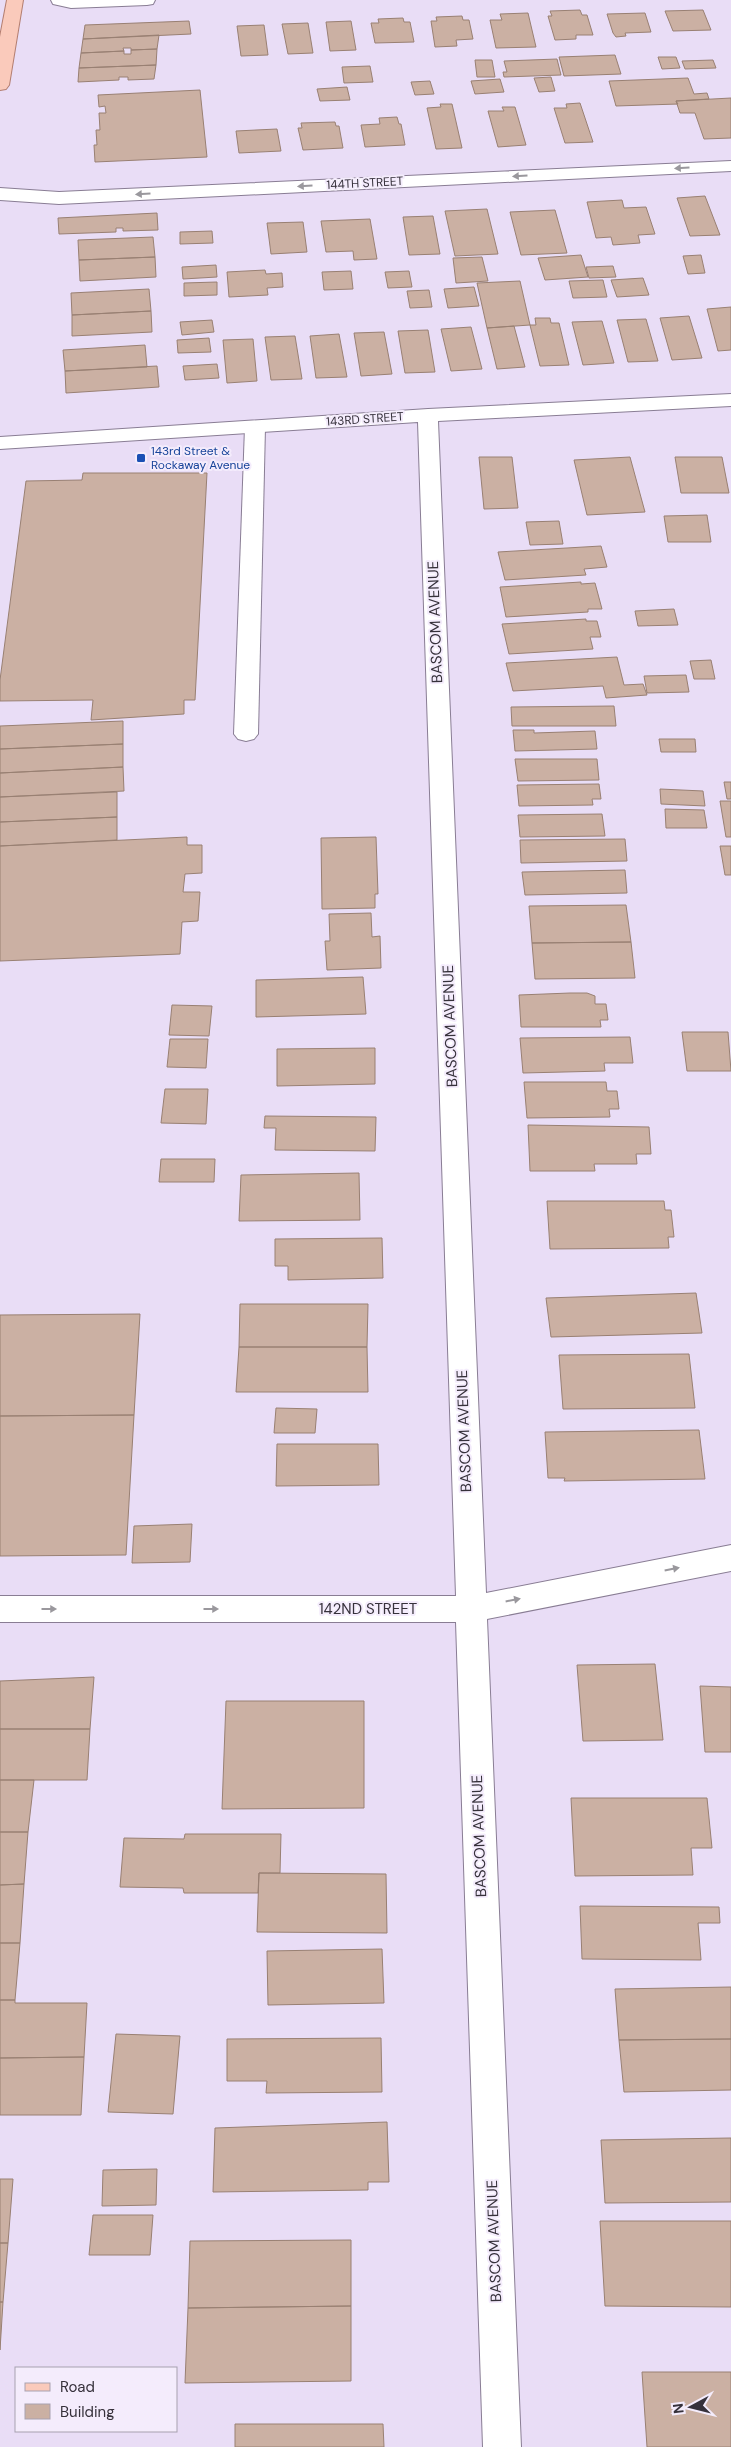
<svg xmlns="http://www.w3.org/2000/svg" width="731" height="2447" viewBox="0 0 731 2447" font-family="'DM Sans',sans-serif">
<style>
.building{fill:#cbb0a3;stroke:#998073}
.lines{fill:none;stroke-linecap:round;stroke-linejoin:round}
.service-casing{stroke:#897d94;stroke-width:2}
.minor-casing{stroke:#897d94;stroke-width:2}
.primary-casing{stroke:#b37e70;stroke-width:2}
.service{fill:#fff;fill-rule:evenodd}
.minor{fill:#fff;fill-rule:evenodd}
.primary{fill:#facabb;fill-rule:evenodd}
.oneway{fill:#9a989d}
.transit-dot{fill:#1a4fb4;stroke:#f4ecfc;stroke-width:2}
.labels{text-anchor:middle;stroke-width:4;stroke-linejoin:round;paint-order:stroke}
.far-street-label{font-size:12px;fill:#36313b;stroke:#f4ecfc}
.far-transit-label{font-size:12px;fill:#164399;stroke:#f4ecfc;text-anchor:start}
.street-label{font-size:15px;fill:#36313b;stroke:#f4ecfc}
</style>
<rect width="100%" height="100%" fill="#e9ddf6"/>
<!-- building -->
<path class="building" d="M580,10l2,5h5l6,20h-17v4l-21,1 -7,-24h4l-2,-5z
M703,10l8,20 -38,1 -8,-20z
M528,13l8,34 -40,1 -6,-28h12l-2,-6z
M645,13l6,19 -26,1 1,3 -10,1 -3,-4 -6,-19z
M462,16l1,4h6l4,19 -17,1 1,6 -22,1 -4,-26h6l-1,-4z
M403,18l1,4h6l4,20 -39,1 -4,-20h8l-1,-4z
M189,21l2,13 -108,5 2,-14z
M351,21l5,29 -26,1 -4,-29z
M308,23l5,30 -25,1 -6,-30z
M264,25l4,30 -27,1 -4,-30z
M159,35l-2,14 -26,1v-2h-8l1,3 -43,2 2,-14z
M157,49l-1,16 -77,3 2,-15 43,-2v3h7v-4z
M615,55l6,19 -57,2 -5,-19z
M658,57h18l4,11 -18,1z
M557,59l4,16 -57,2 -1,-5h4l-3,-11z
M475,60h17l3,17h-18z
M713,60l3,8 -31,1 -3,-8z
M156,65l-2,14 -26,1v-3h-9v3l-41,2 1,-14z
M370,66l3,16 -29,1 -2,-16z
M551,77l4,14 -16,1 -5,-14z
M688,78l6,16 13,-1 2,6 -33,2 2,3 -62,2 -7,-25z
M500,79l4,13 -29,2 -4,-13z
M430,81l4,13 -19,1 -4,-13z
M347,87l3,13 -30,1 -3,-12z
M200,90l7,67 -112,5 -1,-17h3l-1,-15h4l-1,-17h7l-1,-7 -6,1 -1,-12z
M731,98v40l-27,1 -9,-26h-15l-4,-12z
M580,103l13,39 -28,1 -11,-35h13l-1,-4z
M440,104h12l10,44 -26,1 -9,-41 14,-1z
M502,107h13l11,38 -28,2 -10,-36h16z
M397,117l2,7h2l4,21 -40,2 -4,-22 19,-1 -1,-6z
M335,122l1,4h3l4,22 -40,2 -5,-22h4l-1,-5z
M277,129l4,22 -42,2 -3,-22z
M705,196l15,39 -30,1 -13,-38z
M622,200l2,8 22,-1 9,27 -17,1 2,8 -27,2 -2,-8 -15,1 -9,-36z
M487,209l11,45 -43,2 -10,-45z
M555,210l12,43 -46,2 -11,-43z
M157,213l1,17 -35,1v-3h-7v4l-57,2 -1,-16z
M433,216l7,38 -31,1 -6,-38z
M370,219l7,40 -23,1 -1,-9 -27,1 -5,-31z
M303,222l4,30 -36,2 -4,-31z
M212,231l1,12 -33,1v-12z
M153,237l2,20 -76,3 -1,-20z
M581,255l7,22 -43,3 -7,-22z
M701,255l4,18 -17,1 -5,-18z
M155,257l1,20 -76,4 -1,-21z
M482,257l6,24 -32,2 -3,-25z
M216,265l1,12 -34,2 -1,-12z
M613,266l3,11 -27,1 -3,-11z
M265,270l1,4 16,-1 1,14 -16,1 1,7 -39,2 -2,-25z
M351,271l2,18 -29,1 -2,-18z
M409,271l3,16 -24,1 -3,-16z
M643,278l6,17 -32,2 -6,-17z
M603,280l4,17 -34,1 -4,-17z
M520,281l10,44 -43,3 -10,-45z
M217,282v13l-33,1v-13z
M474,287l5,19 -31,2 -4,-19z
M149,289l2,22 -79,4 -1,-22z
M429,290l3,17 -22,1 -3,-17z
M731,307v43l-13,1 -11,-42z
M151,311l1,21 -80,4v-21z
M689,316l13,42 -30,2 -12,-42z
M535,318h15l1,5h8l10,42 -29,1 -10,-41h6z
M646,319l12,42 -30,1 -11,-42z
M212,320l2,12 -32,3 -2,-13z
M602,321l12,42 -31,2 -11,-43z
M514,326l11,41 -28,2 -10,-41z
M471,327l11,42 -31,2 -10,-42z
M428,330l7,42 -30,1 -7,-42z
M384,332l8,42 -31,2 -7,-43z
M339,334l8,43 -31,1 -6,-42z
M295,336l7,43 -31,1 -6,-43z
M209,338l2,14 -33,1 -1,-13z
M253,339l4,42 -30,2 -4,-43z
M145,345l2,22 -82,4 -2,-21z
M217,364l2,14 -34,2 -2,-14z
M157,366l2,21 -93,6 -1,-22z
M479,457h33l6,51 -34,1z
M630,457l15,55 -58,3 -13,-55z
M675,457h47l7,36h-48z
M83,473h124l-12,227h-11v14l-93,6 2,-20 -93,1v-21l26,-199 56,-1z
M707,515l4,27h-43l-4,-26z
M559,521l4,23 -33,1 -4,-23z
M601,546l6,21 -23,2 2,6 -81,5 -7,-28z
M581,582v2l14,-1 7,26h-14v3l-82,5 -6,-30z
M674,609l4,16 -40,1 -3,-15z
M586,619v2h11l4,16h-11l3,12 -84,5 -7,-30z
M617,657l7,28 19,-1 4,11 -41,3 -3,-12 -90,5 -7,-28z
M711,660l4,19h-21l-4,-18z
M686,675l3,17 -42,1 -3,-17z
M614,706l2,20h-104l-1,-19z
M123,721v23l-123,5v-23z
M513,730h21v3l61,-2 2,18 -82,2z
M659,739h36l1,13h-35z
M123,744v23l-123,6v-24z
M515,759h82l2,21 -81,1z
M123,767l1,24 -124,6v-24z
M724,782h7v17h-4z
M599,784l2,15h-9l1,6 -74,1 -2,-21z
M660,789l43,2 2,15 -44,-2z
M117,792v25l-117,5v-25z
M720,801h11v36h-5z
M665,809l39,1 3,18h-41z
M602,814l3,22 -85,1 -2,-22z
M117,817v23l-117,6v-24z
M187,837v8h15v28l-17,1 -2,18h17l-2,29 -16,1 -2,32 -180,7v-115z
M376,837l2,57h-3v14l-53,1 -1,-71z
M625,839l2,22 -106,2 -1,-23z
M720,846h11v29h-6z
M625,870l2,23 -102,2 -3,-23z
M626,905l5,37 -99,1 -3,-37z
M371,913l1,24 8,-1 1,32 -54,2 -2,-29h5l-1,-27z
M631,942l4,36 -100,1 -3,-36z
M363,977l3,37 -110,3v-37z
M570,993h17l8,3v8h11l2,16h-8l1,7h-80l-2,-32z
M172,1005l40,1 -3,30 -40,-1z
M682,1032h46l3,39h-44z
M630,1037l3,26h-29l1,8 -82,2 -3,-35z
M170,1039h38l-2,29 -39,-1z
M375,1048v36l-98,2v-37z
M524,1082h82l1,9h10l2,18h-10l1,8 -83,1z
M165,1089h43l-2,35 -45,-1z
M265,1116l111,1 -1,34 -100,-1 1,-22h-12z
M528,1125l121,2 2,27h-15l1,10h-43l1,7h-65z
M161,1159h54l-1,23h-55z
M359,1173l1,47 -121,1 2,-46z
M547,1201h117l1,9h6l3,27h-6l1,11 -119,1z
M382,1238l1,40 -95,2v-14h-13v-27z
M696,1293l6,40 -151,4 -5,-39z
M240,1304h128l-1,43h-128z
M140,1314l-6,101 -134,1v-101z
M239,1347h128l1,45h-132z
M689,1354l6,54 -132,1 -4,-54z
M276,1408l41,1 -2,24h-41z
M134,1415l-8,140 -126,1v-140z
M699,1430l6,49 -141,2 1,-3h-17l-3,-46z
M277,1444h101l1,41 -103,1z
M192,1524l-2,38 -58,1 2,-37z
M655,1664l8,76 -80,1 -6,-76z
M94,1677l-4,52h-90v-48z
M700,1686l31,1v65h-26z
M226,1701h138v107l-142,1z
M0,1729h90l-3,51h-87z
M0,1780h34l-6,52h-28z
M571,1798h136l5,50h-21l2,27 -118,1z
M0,1832h28l-4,52 -24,1z
M185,1834h96l-1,39h-21l-1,20h-74l-1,-5 -63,-1 4,-49 60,1z
M259,1873l127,1 1,59 -130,-1z
M24,1884l-4,59h-20v-58z
M580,1906l139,1 1,16h-22l3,37 -119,-1z
M0,1943h20l-5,57h-15z
M382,1949l2,54 -116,2 -1,-54z
M731,1987v52l-112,1 -4,-51z
M0,2000h15v3h72l-3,54 -84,1z
M116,2034l64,2 -7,78 -65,-2z
M381,2038l1,54 -116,1 1,-12h-40v-42z
M731,2039v51l-107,2 -5,-52z
M84,2057l-3,58h-81v-57z
M387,2122l2,60h-21v8l-155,2 2,-64z
M731,2138v64l-126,1 -4,-63z
M157,2169l-1,36 -54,1 1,-36z
M0,2179h13l-5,64h-8z
M93,2215h60l-3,40h-61z
M600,2221h131v86l-126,-1z
M351,2240v66l-163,2 2,-67z
M0,2243h8l-5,59h-3z
M0,2302h3l-3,48z
M351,2306v75l-166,2 3,-75z
M642,2372h89v75h-84z
M235,2424h148l1,23h-149z"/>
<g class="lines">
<!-- service casing -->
<g class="service-casing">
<path id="service" d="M255,421l7,2 3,4 -7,307 -4,5 -8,2 -8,-2 -4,-5 11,-307 3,-4z"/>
</g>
<!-- minor casing -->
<g class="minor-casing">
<path id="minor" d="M51,0h104l-2,4 -6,1 -76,3 -18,-4z
M731,161v10l-672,33 -59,-4v-12l59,4z
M731,394v12l-293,15 48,1172 245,-48v26l-244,48 34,828h-38l-27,-825h-456v-26h456l-38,-1174 -418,27v-12l428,-28z"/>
</g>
<!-- primary casing -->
<g class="primary-casing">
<path id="primary" d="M7,0h16l-14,85 -3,4 -6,1v-53z"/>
</g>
<!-- service -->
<use href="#service" class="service"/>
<!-- minor -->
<use href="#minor" class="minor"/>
<!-- primary -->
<use href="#primary" class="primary"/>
</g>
<!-- one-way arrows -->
<defs><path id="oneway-solid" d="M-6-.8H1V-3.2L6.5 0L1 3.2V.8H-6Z" transform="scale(1.25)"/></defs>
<g class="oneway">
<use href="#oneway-solid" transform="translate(682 168) rotate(177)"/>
<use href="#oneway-solid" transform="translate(520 176) rotate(177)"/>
<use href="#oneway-solid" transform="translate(305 186) rotate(177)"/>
<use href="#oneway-solid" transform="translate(143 194) rotate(177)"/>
<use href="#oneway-solid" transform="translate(672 1569) rotate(-11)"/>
<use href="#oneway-solid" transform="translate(513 1600) rotate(-11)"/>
<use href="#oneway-solid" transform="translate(49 1609)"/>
<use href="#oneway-solid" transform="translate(211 1609)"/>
</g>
<!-- markers -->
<rect class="transit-dot" x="136" y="453" width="10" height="10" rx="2.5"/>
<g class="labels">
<!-- far-street labels -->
<g class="far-street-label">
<text transform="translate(365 183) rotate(-3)" y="4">144TH STREET</text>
<text transform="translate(365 419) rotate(-4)" y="4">143RD STREET</text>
</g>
<!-- far-transit labels -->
<g class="far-transit-label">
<text x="151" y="455">143rd Street &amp;<tspan x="151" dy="14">Rockaway Avenue</tspan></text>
</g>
<!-- street labels -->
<g class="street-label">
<text transform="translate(435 622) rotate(-92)" y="5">BASCOM AVENUE</text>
<text transform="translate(450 1026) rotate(-92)" y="5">BASCOM AVENUE</text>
<text transform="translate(464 1431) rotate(-92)" y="5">BASCOM AVENUE</text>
<text x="368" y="1614">142ND STREET</text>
<text transform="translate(479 1836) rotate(-92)" y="5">BASCOM AVENUE</text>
<text transform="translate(494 2241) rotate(-92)" y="5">BASCOM AVENUE</text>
</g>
</g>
<!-- legend -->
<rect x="15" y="2367" width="162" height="65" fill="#f4ecfc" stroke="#a8a1af"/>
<rect x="25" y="2383" width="25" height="8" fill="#facabb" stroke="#a8a1af"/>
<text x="60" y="2392" font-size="15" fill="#36313b">Road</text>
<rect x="25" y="2404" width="25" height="15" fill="#cbb0a3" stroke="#a8a1af"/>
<text x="60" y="2417" font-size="15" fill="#36313b">Building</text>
<!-- north arrow -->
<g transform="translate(691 2407) rotate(263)" stroke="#f4ecfc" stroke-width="4" paint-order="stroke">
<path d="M0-4L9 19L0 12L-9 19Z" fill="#36313b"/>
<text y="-8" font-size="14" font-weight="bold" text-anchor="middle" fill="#36313b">N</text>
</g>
</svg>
